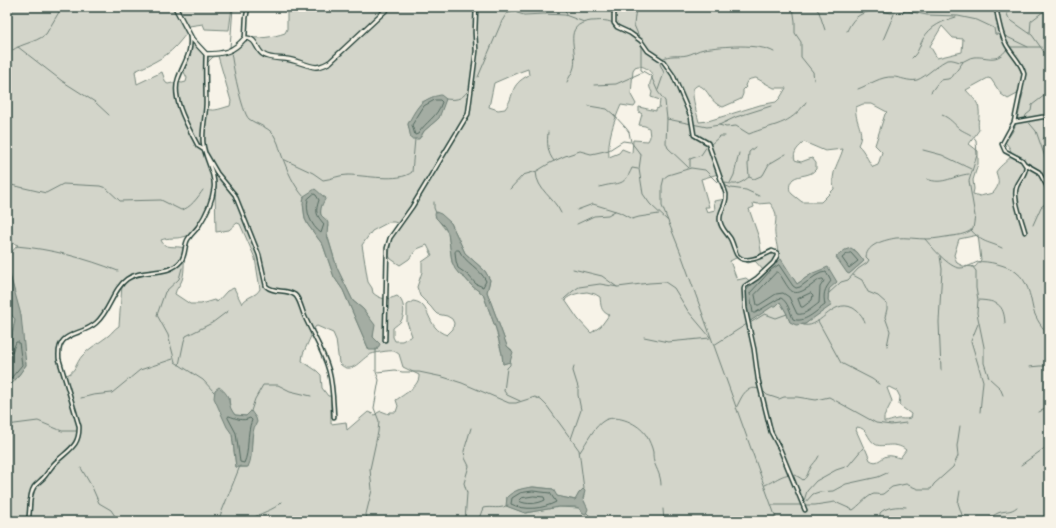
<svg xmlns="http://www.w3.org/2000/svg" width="1056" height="528" viewBox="0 0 1056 528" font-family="'Gochi Hand',sans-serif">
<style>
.green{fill:#d3d5ca;stroke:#79897f;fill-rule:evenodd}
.water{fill:#a4ada3;stroke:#6f8077}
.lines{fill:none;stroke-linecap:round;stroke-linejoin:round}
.shore{stroke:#546a60;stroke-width:1}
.stream{stroke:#6f8077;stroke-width:1}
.minor-casing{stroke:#1f3d34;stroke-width:5.5}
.tertiary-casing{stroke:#1f3d34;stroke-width:6}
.minor{stroke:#f7f3e8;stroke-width:2.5}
.tertiary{stroke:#f7f3e8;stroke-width:3.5}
</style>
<rect width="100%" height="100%" fill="#f7f3e8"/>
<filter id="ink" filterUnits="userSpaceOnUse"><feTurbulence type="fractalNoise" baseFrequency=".025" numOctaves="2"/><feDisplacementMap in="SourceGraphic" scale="8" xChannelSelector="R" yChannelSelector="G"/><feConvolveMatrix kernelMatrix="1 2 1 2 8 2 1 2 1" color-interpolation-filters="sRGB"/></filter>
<g filter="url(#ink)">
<!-- green -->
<path class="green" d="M7,7h225l-3,23 -24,-1 -2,-5 -14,2c0,6 -4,9 -7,13 -14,18 -27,23 -47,32l2,13 25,-12 4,11 2,1 9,-2 5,1 4,-1 1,-4 -3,-6v-3l4,-9 3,-12 1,-11 13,15c17,1 30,0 40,-16 11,4 29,1 40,-3l2,-4v-22h335l8,3 8,-3h356l3,5 13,-5h39v101c-8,9 -5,17 -2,28l-4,3 6,15v109l-3,9 1,3 2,2v244h-1042v-132l9,-10 10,-14 -3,-20 -9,-54 -7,-27v-7l11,-12 -11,-4zM942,26l11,12 10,1 -1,13 -25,6 -7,-12zM218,56l13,45 -1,5c-8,2 -16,6 -23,3v-17l-1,-28 7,-7zM638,66c7,0 11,4 15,9 -2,7 -6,10 -1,17l-1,5 9,3 -1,8 -3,1v2l-17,-4v5l3,2 -3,11 6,1 4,2 1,9 -2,4 -15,-1 -1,13 -10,-4 -3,4 -10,4c-2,-17 5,-36 12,-52l13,2 2,-3 -5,-9 2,-25 2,-3zM528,69l1,6c-21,11 -13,19 -24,34l-7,1 -9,-3 5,-24 23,-10zM756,78l18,10h12l-6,10 -4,4 -16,3 -52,16 -9,1c-2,-8 -7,-24 -6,-32 1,-3 2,-3 5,-5 12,4 11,18 25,22l18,-8 2,-5v-4l3,-3 -1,-1c2,-7 5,-7 11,-8zM988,78l3,1 10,15 7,5 13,-7 2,1c-4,15 -5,39 -19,48 17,17 -1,19 -8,31 3,9 4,13 -3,21l-13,3 -7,-2 1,-5 -1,-9 5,-16v-13l-9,-7 10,-14c-2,-9 1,-12 0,-20 0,-8 -8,-14 -13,-20zM433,97l6,21 -15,13 -3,6 -10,-1 -3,-12 10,-17 4,-5zM863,104h9l15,8 -2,2 -10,31 7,7 -4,13 -5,2c-6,-7 -8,-16 -15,-22 8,-15 -4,-22 -2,-38zM804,142l21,9 18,-2c-4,14 -13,23 -9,40l-13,13h-19c-3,-3 -7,-5 -10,-8 -4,-4 -3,-11 1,-15 7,-5 17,-2 23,-10v-6l-4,-5 -11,4 -6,-2c-3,-8 4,-13 9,-18zM718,174l8,25 -12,2 1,9 -8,2 -2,-5h4l-8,-28zM215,190l1,42 13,-2 8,-7 3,1 15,34 5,31c-4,8 -14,7 -18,15l-8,-16 -7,3 -10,11 -3,-2 -13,4h-11l-15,-10c1,-6 5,-8 7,-14 3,-8 2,-23 2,-32 -7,-3 -20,2 -23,-8 8,-3 15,-1 22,-3 22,-4 25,-30 32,-47zM321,195c1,5 -1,18 0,20 2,4 6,7 7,11l-2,5 1,3 10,34 16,33 10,8 11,16 -1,12 4,4 -8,9 -26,-60 -9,-13 -11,-32 -15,-20 -3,-6 -2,-16zM753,203l5,1 12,-1c8,10 6,14 5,25 -1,7 2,16 3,24l-16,5 -3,-19 -10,-29 5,-2zM435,216l16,7 14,30 20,18 5,9 -3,12 20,54 5,4 -4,12 -5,2 -1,-10 -6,-25 -13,-35 -13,-10 -5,-6 -6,-4 -7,-12 -4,-29zM389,222h5l3,1v3l-6,14 -2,16 2,3 9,6 9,-6 8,-10 10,-4 5,10 -10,7v10l-5,15 3,9 11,11 3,4 3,3 10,2 5,3 2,4 -1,6 -6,6c-22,-7 -15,-32 -34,-34l-6,4v17l5,14 -10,5h-7l-2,-4v-9c2,-2 7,-5 8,-7 5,-7 3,-21 -4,-25 -9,4 -16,4 -24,-3l-1,-5 -4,-6 -6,-37 10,-14zM978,235l3,25 -6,7 -12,-1 -6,-3 -3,-8 5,-16zM854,249l10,12 -15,13zM738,257l10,6 7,-2 9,10 16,-11 17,24 16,-11 16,16 -1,11 -15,18 -8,6 -15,-2 -4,-10 -6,-11 -3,2 -32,-11 7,-9 -6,-5 -9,2 -7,-19zM122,285l-3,41c-5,3 -7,7 -11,10 -9,7 -19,12 -26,20 -6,7 -6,15 -15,19 -5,-4 -9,-19 -8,-26 0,-3 3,-7 4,-9l31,-16 10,-11zM587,292l8,2 5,3c1,8 0,14 9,18l-8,11 -10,7 -13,-14 -13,-19c6,-6 14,-7 22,-8zM317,326l16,7 3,7 3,23c12,13 20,-2 30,-8 3,-2 21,-5 25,-4 0,0 5,3 5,3l4,13 16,8c1,11 -16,20 -23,25l2,6 -2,6h-6l-1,2 -8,-3 -4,2 -2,2 -7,-3 -21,18 -1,-8 -15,2v-28h-3l-6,-8 -1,-13 -4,-4 -15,-10 1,-7 12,-27zM889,387l8,4 3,6 -1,8 12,9 -1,4c-5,2 -8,0 -13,1 -5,1 -8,3 -13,3v-5l8,-16 -5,-13zM229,397l1,11 5,7 12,1 9,8 -3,3 -2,25 -4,15h-11l-4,-33 -10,-20zM857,427c11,1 10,12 18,17 7,5 19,-4 31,6l-6,8c-4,-1 -9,-3 -13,-2 -7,2 -9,9 -17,4l-4,-10 -3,-4 -7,-16zM533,487l20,2 3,7 20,4 3,-7 5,2 -1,4 2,4 -6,5 -20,-1 -34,6 -18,-7v-9l11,-7z
M7,310l8,9 -4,23 -4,12z"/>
<!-- water -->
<path class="water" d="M441,95l5,4 -7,19 -15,13 -5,8h-8l-3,-15c8,-16 14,-26 33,-29z
M315,189c4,3 6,6 11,9 -3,4 -7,12 -5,17 2,3 6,4 7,8l-1,12 10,33 16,33 10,8 12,16 -2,12 7,7 -3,6h-8l-26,-60 -9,-13 -11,-32 -15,-20 -3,-6 -2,-16 1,-7z
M436,212l5,2 10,9 14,30 20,18 5,9 -3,12 20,54 6,6 -3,10 -7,2 -1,-10 -6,-25 -13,-35 -10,-7 -8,-9 -6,-4 -4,-5 -3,-7 -4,-29 -4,-7 -8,-8 -1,-4z
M851,248l6,4 7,9 -15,13 -2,-1 -11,-16 9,-7z
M781,259l16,25 16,-11 15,-6 9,15 -8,7 -1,11 4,5 -27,19 -9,1 -6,-3 -4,-10 -6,-10 -4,4h-3l-24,16 -4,-30 24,-25z
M7,264l14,51 5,50 -10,14 -9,10v-35l4,-12 4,-23 -8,-9z
M219,387c15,11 6,16 16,28l11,1 5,-5 5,7 1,4c-9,14 -2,31 -9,45h-12l-4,-33 -5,-7 -13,-29 1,-8z
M533,487l20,2 4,7 18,4 4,-7 4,-4 2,2 -2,8 5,10 -2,5 -3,-1 -4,-5 -4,-1h-16l-34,6 -19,-7 1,-9c7,-7 16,-9 26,-10z"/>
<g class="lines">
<!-- shore -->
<path class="shore" d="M435,100h5l2,2c-5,16 -16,19 -24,32l-3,1 -3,-10 12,-19z
M314,194l2,1 3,5c-4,12 -3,15 5,24l-3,9c-10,-7 -16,-22 -13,-34z
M457,250h2c6,13 21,18 27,31l-3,6 -7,-3 -8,-9 -10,-7 -2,-7 -1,-9z
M851,253l7,8 -9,7 -7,-10 5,-4z
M779,265l14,21 3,2 4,-1 15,-11 6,-3 5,-1 5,9c-7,9 -8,13 -6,24 -9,6 -21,19 -32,14 -3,-7 -5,-17 -12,-21l-3,1 -23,14h-2l-3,-20 21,-23z
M777,272l2,1c12,18 12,27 33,12 4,-3 7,-6 11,-6l1,2 -4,6 -1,16c-7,5 -15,13 -22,11l-8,-17 -6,-4 -7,1 -17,11h-2l-2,-10z
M811,293l2,2 -1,5 -9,7h-2l-3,-8z
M7,353l5,-1 4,-10h3l3,23 -15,18
M229,416c7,2 13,6 21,2l2,2c-6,14 -2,31 -8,43l-4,-1 -4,-29 -8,-15z
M533,491l17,2 6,9c-13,7 -31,9 -45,2l1,-6 8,-5z
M534,496l10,1 1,3c-7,4 -19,5 -26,1l3,-3z"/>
<!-- stream -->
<path class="stream" d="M504,7l4,6
M564,7l3,8
M636,7l-2,18 6,14
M793,7l2,14v12l6,9v15l12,15 1,8
M815,7l4,5 6,18
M870,7l7,3 14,3 16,-2 20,4 31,1 19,4 17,8 1,6 8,1 25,12
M1009,7l-2,7 2,5 23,16 17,24
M616,24l9,5
M847,31c7,-15 13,-18 29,-21
M1030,33l1,-12 13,-10 2,-4
M883,40l11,-26
M641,42v28l10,6 7,16 7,9 2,18 -1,24 2,5 21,20
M18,47l44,34 33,21 14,13
M1009,47h32
M230,48l3,-41
M231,51c1,12 11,62 18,68 10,7 22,8 27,20 3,5 4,12 6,17 5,14 12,30 22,41
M7,55c10,-12 28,-11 39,-21l16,-27
M912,58c7,-6 7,-12 11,-19 7,-13 20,-18 33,-22
M662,59c7,-5 17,-2 25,-4 5,-1 11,-5 17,-6 18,-3 55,-6 70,3
M478,77l24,-56 5,-8 7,-1 10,3 20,-1 21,1 19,7
M567,82c2,-5 6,-10 7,-15 4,-19 -13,-42 17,-46 8,0 14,-2 22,2
M594,85l22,-1 27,-12
M858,89c11,-4 23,-13 35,-12 7,0 16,5 24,3 9,-3 24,-19 31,-20 4,-1 8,1 12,2 5,0 9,-5 14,-5 15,-1 22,7 33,-8
M658,90l6,-17 -4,-9 1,-2
M931,92l9,-12 8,-1 4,-2 11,-15
M1049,92l-17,13 -1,6 -5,4 -1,3 11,13 9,26 4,3
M446,99c9,1 15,1 21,-7
M589,106l18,3 6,5 13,14 3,4 2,10 10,13 -2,14 4,25 7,10 18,17
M667,119l40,8 12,-2 17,-8 35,-11
M719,125l7,2 10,-1 13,8c24,-10 41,-8 57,-32
M548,132c-1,10 -1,21 6,29
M710,145l10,-9h5
M923,150l19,5 29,14
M283,159l30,14 10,7c9,-1 16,-5 25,-5 16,0 51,8 64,-3l3,-33
M690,167v-8l11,-4 6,-9
M536,172c1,19 18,25 25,41
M749,176l-1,-11 1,-13 6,-5
M749,177l5,2 9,-4 6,-11 17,-10
M927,179c16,7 27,-4 42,-5
M723,183c5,0 6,1 10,1 6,1 12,-4 16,-7
M730,183l4,-8 5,-22
M7,184l39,9 17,-9 37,2 6,2 14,13 41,-1 20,10c9,-1 17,-13 22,-20
M600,187c18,-6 23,2 32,-19l6,1
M510,189l13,-14 14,-4 13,-8 15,-7 15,-5 11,3 5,-1 13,-3 14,-9 7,1
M759,196l-13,-6 -15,-2 -14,-6 -12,-12 -14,-2 -23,7 -4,3 -2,8v20l18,45 97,270
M434,202v6l2,5
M577,210l16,-6 26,8 13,7 7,-2 20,-3
M577,224l17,-8 14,-1 7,-4
M1033,225l8,-18 8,-6
M971,230c12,14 17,11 31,18
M925,239c7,8 24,29 35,29 7,0 12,-4 18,-6 8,-2 31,4 38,10 12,9 14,23 17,37 3,10 9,19 16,26
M16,246c35,3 69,12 102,25
M940,256l2,13 -3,53 2,48
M972,266l4,5v17l2,12 -1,13 7,34v16l5,15 11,10 3,7
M182,268l-3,11 -14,13 -8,23 11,20 7,27 28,18 11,12
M573,269l29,7 15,11
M1047,273l2,-1
M853,275l9,5 6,12 10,4 9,8v5l-2,8 5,14 -3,15
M828,294l13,-12 7,-2 10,-11 9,-6 2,-3 -3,-3c1,-13 19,-17 30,-19 10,-1 21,1 31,1 9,0 17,-2 25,-3 8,-1 14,-2 21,-7l2,-13 -6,-35 8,-26 -1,-15c-4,-6 -10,-7 -16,-11 -6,-5 -10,-11 -18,-14
M564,299l9,-8 6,-4 21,-3 18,3 31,-4 16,-1 9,6 14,23 22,26
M979,300c18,1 25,4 26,23
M818,321l23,42 31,16 7,5
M750,323l13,-8 2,-1 11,4 11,-4
M801,324c18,9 30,-27 52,-16 6,4 9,7 12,14
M978,324l-7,17 12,40 -3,31
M644,337l24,5 42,-4
M714,345l33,-21
M510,361v4l-3,3 -3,23 3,4 13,6
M179,365l5,-24 2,-5 26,-13 16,-12
M1029,367l11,-1h9
M377,372l18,-2 7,2h17l24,5 19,6 47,20h7l19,-6 6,3 6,6 32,44 5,39
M762,390l5,5 12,4 5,-2h13l19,3 13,-3 47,26 15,2 15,-2
M81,398l12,-3 19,-2 28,-23 33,-11
M736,408c6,-11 9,-23 23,-19
M251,411l4,-12 8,-14h15l12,6 21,5
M1039,412l10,-5
M7,425l31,-4 24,10h15
M571,439l10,-29 -3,-15v-8l-5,-16 1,-5
M580,452c7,-10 14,-26 25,-32 13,-6 34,4 41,15 3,5 6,12 7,17 0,3 0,7 1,10 3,8 7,14 7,23
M1021,465l28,-20
M81,468l11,19 7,16 12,7 4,6 2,5
M765,485c16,-7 23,-17 38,-5 5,-4 4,-6 7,-11 2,-5 7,-8 9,-13
M960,491l-2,12 6,18
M803,504l4,-13 9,-10 20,-11 12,-4 15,-18
M804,504l9,-10 6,-2 14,-1 13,-7 32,-7 9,-4
M772,505h29
M804,505h11l20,-3 18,8c5,-3 15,-15 21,-16 3,0 6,1 9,0l9,-7 14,-3 12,5h13l3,-5 19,-17 5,-11 -1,-10 3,-20
M663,509l1,12
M587,513l8,8
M287,519v2
M219,521l1,-5 20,-50
M250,521c8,-9 25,-10 31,-19
M367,521l-1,-7 6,-24 -2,-21 8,-37 1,-11 -5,-13 5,-28 -3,-8v-23
M465,521l2,-28 -3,-10 5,-17 -4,-8 -1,-7 7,-23
M478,521l5,-13c8,-2 17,2 25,-3
M880,521v-8c5,-6 18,-7 26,-6
M981,521c9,-2 9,-4 17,-8 7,-3 12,0 19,-6"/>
<!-- minor casing -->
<g class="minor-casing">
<path id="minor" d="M614,7v16l3,4 13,6 11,8 7,10 15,10 10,14 18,42 3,18 14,8 18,51c1,11 -6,16 -6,24 -1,8 6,14 10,20 3,5 4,12 7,17 8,11 27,0 35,-4l5,2v3l-4,7 -16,15 -12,8 -1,3 1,19 9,41 4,30 13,53 9,17 25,61
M996,7c2,12 4,26 10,37 5,10 16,19 18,30l-10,48 -12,22 3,7 17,9 4,6c0,8 -6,13 -9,20 -5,11 5,34 8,46
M190,37c2,17 -7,27 -12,42 -7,20 11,49 20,67l6,4
M245,38l1,-20 2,-11
M1014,122l28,-5h4l3,2
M206,154l11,19 18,22 24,60 7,31c8,8 20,2 29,9 5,4 7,16 10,22 8,18 19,35 24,54 4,15 4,30 5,46
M1025,164l14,8 10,18
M385,340l2,-92 3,-10 22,-31 56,-93 8,-63 -1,-19 1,-25
M28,521c3,-10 0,-25 6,-34 3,-4 8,-7 11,-11 4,-5 7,-11 12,-15 13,-12 23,-16 22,-35l-20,-67c-3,-29 21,-22 37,-36 14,-12 17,-34 31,-44 15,-11 41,-2 54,-18 5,-6 3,-16 7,-22 3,-5 7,-8 10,-12 8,-12 14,-24 16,-39 2,-15 -10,-30 -11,-46 -1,-14 3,-27 3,-40 0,-16 -1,-32 0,-48"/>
</g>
<!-- tertiary casing -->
<g class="tertiary-casing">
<path id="tertiary" d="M175,7l17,32 14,15c18,0 27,-2 39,-16 13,0 10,12 19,17 7,4 15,3 22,4 10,1 20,7 30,8 5,0 10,-3 14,-5l59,-55"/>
</g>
<!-- minor -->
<use href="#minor" class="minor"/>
<!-- tertiary -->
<use href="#tertiary" class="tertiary"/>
</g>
</g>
<!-- margin -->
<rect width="1056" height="528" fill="none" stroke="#f7f3e8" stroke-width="24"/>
<rect x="12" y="12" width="1032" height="504" fill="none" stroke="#1f3d34" stroke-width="1.5" filter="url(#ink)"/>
</svg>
